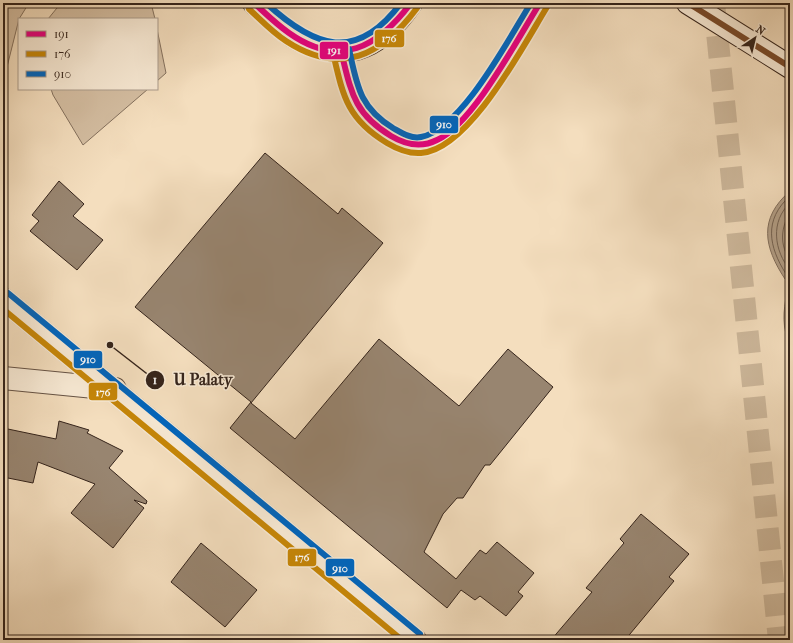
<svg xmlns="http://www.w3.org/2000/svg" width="793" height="643" viewBox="0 0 793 643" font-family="'IM FELL French Canon',serif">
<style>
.green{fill:#d4bea2;stroke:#84715e}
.water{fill:#b39f87;stroke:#816e5c}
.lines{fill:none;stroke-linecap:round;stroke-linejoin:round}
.shore{stroke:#746251;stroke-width:1}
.building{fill:#988570;stroke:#35241b}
.trunk-tunnel{stroke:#ceb99d;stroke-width:22;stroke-dasharray:22 11;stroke-linecap:butt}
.service-casing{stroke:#655244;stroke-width:16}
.minor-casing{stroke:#655244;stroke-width:24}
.tertiary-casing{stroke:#655244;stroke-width:24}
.secondary-casing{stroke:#35241b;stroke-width:24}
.service{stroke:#f8ead5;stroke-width:15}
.minor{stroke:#f8ead5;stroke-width:22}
.tertiary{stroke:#f8ead5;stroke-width:22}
.secondary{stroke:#f8ead5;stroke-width:22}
.bus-1-casing{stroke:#f8ead5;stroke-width:9}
.bus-2-casing{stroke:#f8ead5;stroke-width:9}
.bus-3-casing{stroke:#f8ead5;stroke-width:9}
.bus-4-casing{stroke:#f8ead5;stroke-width:9}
.bus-1{stroke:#e5007d;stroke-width:6}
.bus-2{stroke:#c68607;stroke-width:6}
.bus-3{stroke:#0065bd;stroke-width:6}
.bus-4{stroke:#7a4b2a;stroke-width:6}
.leader{fill:none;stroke:#35241b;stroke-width:1.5}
.callout-dot{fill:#35241b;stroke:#f8ead5;stroke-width:1.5}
.mark-label{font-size:12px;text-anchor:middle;font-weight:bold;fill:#fff}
.callout-label{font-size:16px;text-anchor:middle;font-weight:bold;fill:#35241b;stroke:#f8ead5;stroke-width:3;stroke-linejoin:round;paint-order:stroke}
.line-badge{stroke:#f8ead5;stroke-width:1.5}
.badge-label{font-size:11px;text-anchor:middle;font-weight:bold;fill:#fff}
</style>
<rect width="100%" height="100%" fill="#f4debe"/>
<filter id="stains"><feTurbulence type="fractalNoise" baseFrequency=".005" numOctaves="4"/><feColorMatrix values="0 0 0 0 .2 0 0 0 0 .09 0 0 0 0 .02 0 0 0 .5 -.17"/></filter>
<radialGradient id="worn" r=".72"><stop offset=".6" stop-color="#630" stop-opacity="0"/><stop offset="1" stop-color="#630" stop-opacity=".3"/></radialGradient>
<!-- green -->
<path class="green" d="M3,3h26l-10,16 -16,64z
M61,3h90l4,16h-107z
M157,29l9,44 -9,8z
M51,89h97l-65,56 -30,-50z"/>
<!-- water -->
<path class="water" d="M790,191v88h-5c-21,-32 -27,-60 5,-88z
M790,292v54c-8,-19 -7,-34 -3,-53z"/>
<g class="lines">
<!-- shore -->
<path class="shore" d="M790,196c-27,24 -21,51 -4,78l4,1
M790,203c-20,18 -16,48 0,67
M790,212c-9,16 -11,32 0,48"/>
</g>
<!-- building -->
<path class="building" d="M265,153l73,61 4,-6 41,35 -132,160 44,36 84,-100 80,67 49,-57 45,38 -63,78h-5l-22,33h-6l-14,16 -19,38 32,27 24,-29 6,4 11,-12 37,31 -16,19 5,4 -17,20 -26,-20 -5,4 -14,-10 -14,18 -40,-33 -177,-147 21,-26 -116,-95z
M59,181l25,23 -11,12 30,24 -26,30 -47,-39 9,-10 -7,-6z
M59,421l30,9 -2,3 36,18 -14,17 38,33 -1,3 -12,-4 10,8 -31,40 -42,-35 24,-29 -57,-22 -5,21 -30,-6v-49l53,11z
M641,514l48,40 -20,23 5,4 -49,59h-74l41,-48 -6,-4 38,-45 -4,-4z
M201,543l56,47 -32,37 -54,-45z"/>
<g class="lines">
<!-- trunk-tunnel -->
<path class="trunk-tunnel" d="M714,3l65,637"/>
<!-- service casing -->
<g class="service-casing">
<path id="service" d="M341,51c5,20 8,44 20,61 6,7 16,13 23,20 51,44 94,-29 117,-67 13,-21 26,-41 39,-62"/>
</g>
<!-- minor casing -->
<g class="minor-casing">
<path id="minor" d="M3,378l112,11"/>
</g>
<!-- tertiary casing -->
<g class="tertiary-casing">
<path id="tertiary" d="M3,299l412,341"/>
</g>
<!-- secondary casing -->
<g class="secondary-casing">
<path id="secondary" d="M254,3c15,13 30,30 48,38 49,24 81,2 109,-38
M688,3l102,64"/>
</g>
<!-- service -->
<use href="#service" class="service"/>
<!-- minor -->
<use href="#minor" class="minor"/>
<!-- tertiary -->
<use href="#tertiary" class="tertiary"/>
<!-- secondary -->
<use href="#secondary" class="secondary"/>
<!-- bus-1 casing -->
<g class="bus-1-casing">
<path id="bus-1" d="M254,3c11,10 22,21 35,30 51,36 89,14 122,-30
M341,51c10,40 12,62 50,85 15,9 30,12 46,4 36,-16 81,-102 103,-137"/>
</g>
<!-- bus-2 casing -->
<g class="bus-2-casing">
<path id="bus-2" d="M249,9c12,11 23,23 37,32 55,36 96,14 131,-33
M333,53c10,43 14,66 54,90 10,6 21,11 34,10 48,-3 102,-107 126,-146
M3,309l399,331"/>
</g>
<!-- bus-3 casing -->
<g class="bus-3-casing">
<path id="bus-3" d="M266,3c49,45 90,60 135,0
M349,49c8,36 10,58 44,79 9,5 18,11 28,9 41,-8 88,-99 110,-134
M8,293l412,341"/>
</g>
<!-- bus-4 casing -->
<g class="bus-4-casing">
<path id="bus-4" d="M688,3l102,64"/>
</g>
<!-- bus-1 -->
<use href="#bus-1" class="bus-1"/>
<!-- bus-2 -->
<use href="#bus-2" class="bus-2"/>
<!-- bus-3 -->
<use href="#bus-3" class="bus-3"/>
<!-- bus-4 -->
<use href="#bus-4" class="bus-4"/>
</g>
<!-- callouts -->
<path class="leader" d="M110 345L155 380"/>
<g class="callout-dot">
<circle cx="110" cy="345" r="4"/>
<circle cx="155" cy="380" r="10"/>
</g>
<g class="mark-label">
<text x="155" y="384">1</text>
</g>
<g class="callout-label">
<text x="203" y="385">U Palaty</text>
</g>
<g class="line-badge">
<rect x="374" y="29" width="31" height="19" rx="4" fill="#c68607"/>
<rect x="319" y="41" width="30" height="19" rx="4" fill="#e5007d"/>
<rect x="429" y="115" width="30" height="19" rx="4" fill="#0065bd"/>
<rect x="73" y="350" width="30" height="19" rx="4" fill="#0065bd"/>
<rect x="88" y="382" width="30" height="19" rx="4" fill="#c68607"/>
<rect x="287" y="548" width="30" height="19" rx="4" fill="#c68607"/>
<rect x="325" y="558" width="30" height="19" rx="4" fill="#0065bd"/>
</g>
<g class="badge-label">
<text x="389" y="42">176</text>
<text x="334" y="54">191</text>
<text x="444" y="128">910</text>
<text x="88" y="363">910</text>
<text x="103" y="396">176</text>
<text x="302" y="561">176</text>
<text x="340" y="572">910</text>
</g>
<!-- margin -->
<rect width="793" height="643" fill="none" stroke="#f4debe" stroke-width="16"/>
<rect x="4" y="4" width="785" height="635" fill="none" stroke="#35241b" stroke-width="2"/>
<rect x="8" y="8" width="777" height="627" fill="none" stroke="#35241b"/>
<!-- legend -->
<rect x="18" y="18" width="140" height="72" fill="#f8ead5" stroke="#aa9b8b"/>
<rect x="26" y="31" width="20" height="6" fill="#e5007d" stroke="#aa9b8b"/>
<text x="54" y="38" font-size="12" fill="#35241b">191</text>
<rect x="26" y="51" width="20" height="6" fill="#c68607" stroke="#aa9b8b"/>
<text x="54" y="58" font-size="12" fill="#35241b">176</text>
<rect x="26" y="71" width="20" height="6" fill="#0065bd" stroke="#aa9b8b"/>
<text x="54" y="78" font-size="12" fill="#35241b">910</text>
<!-- north arrow -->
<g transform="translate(755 38) rotate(35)" stroke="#f8ead5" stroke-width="3" paint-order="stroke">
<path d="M0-3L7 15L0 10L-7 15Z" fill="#35241b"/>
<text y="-6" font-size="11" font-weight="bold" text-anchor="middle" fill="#35241b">N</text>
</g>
<rect width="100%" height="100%" filter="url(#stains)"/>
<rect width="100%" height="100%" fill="url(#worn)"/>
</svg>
